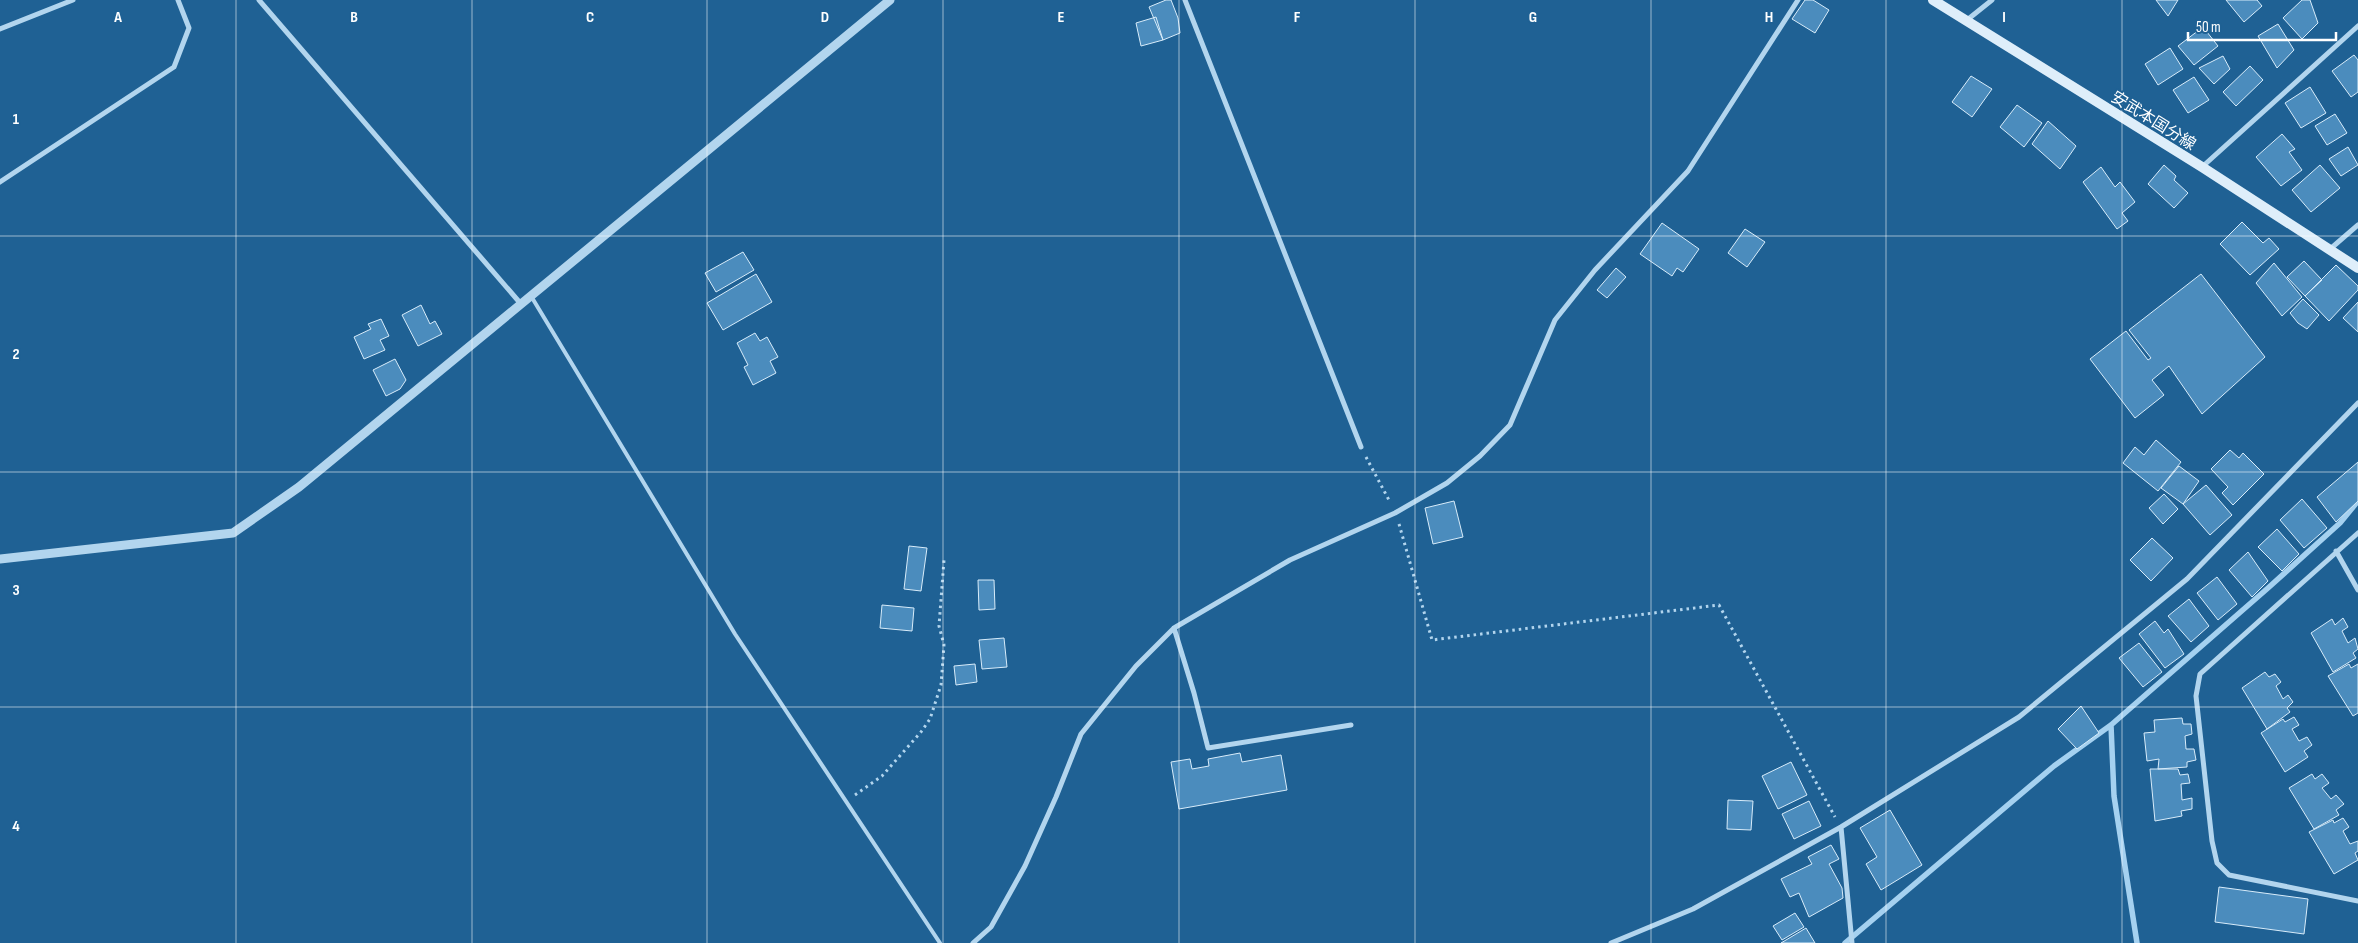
<svg xmlns="http://www.w3.org/2000/svg" width="2358" height="943" viewBox="0 0 2358 943" font-family="'Sofia Sans Condensed','Noto Sans JP',sans-serif">
<style>
.lines{fill:none;stroke-linecap:round;stroke-linejoin:round}
.stream{stroke:#a5d1f0;stroke-width:5.5}
.building{fill:#4b8cbd;stroke:#d8ecfa}
.path{stroke:#b2d5ee;stroke-width:3;stroke-dasharray:2.5 4;stroke-linecap:butt}
.service{stroke:#b2d5ee;stroke-width:4}
.minor{stroke:#b2d5ee;stroke-width:5}
.tertiary{stroke:#b2d5ee;stroke-width:9}
.secondary{stroke:#deeefa;stroke-width:10}
.grid{fill:none;stroke:#fff;stroke-width:1;stroke-opacity:0.55}
.labels{text-anchor:middle;stroke-width:4;stroke-linejoin:round;paint-order:stroke}
.street-label{font-size:16px;fill:#fff;stroke:#1f6194}
.grid-label{font-size:16px;text-anchor:middle;font-weight:bold;fill:#fff;stroke:#1f6194;stroke-width:4;stroke-linejoin:round;paint-order:stroke}
</style>
<rect width="100%" height="100%" fill="#1f6194"/>
<g class="lines">
<!-- stream -->
<path class="stream" d="M2111,725l3,71 23,147
M1845,943l209,-177 57,-41 157,-137 72,-65 18,-22"/>
</g>
<!-- building -->
<path class="building" d="M1166,0h5l7,18 2,15 -17,7 -14,-33z
M1805,0h8l16,10 -14,23 -23,-14z
M2156,0h22l-10,16z
M2226,0h31l5,6 -18,16z
M2302,0h8l8,23 -16,16 -19,-21z
M1156,17l7,23 -22,6 -5,-23z
M2278,24l16,26 -17,18 -19,-32z
M2203,27l15,19 -24,19 -16,-19z
M2170,48l13,21 -25,16 -13,-21z
M2354,55l4,5v32l-7,5 -19,-26z
M2223,56l7,13 -16,15 -15,-16z
M2250,66l13,14 -27,26 -13,-14z
M1971,76l21,13 -20,28 -20,-15z
M2194,77l15,23 -21,13 -15,-23z
M2310,87l16,26 -25,15 -16,-25z
M2017,105l25,18 -18,24 -24,-20z
M2335,114l12,19 -20,12 -12,-19z
M2048,121l28,25 -16,23 -28,-25z
M2282,134l13,15 -6,3 13,18 -21,16 -25,-29z
M2348,147l10,18 -17,11 -12,-17z
M2164,165l12,11 -2,4 14,13 -14,15 -26,-24z
M2320,165l20,23 -29,24 -19,-22z
M2101,167l14,20 5,-5 15,20 -13,11 6,8 -11,8 -34,-47z
M2242,222l21,21 6,-5 10,11 -29,26 -30,-31z
M1662,223l37,26 -16,23 -6,-4 -5,8 -32,-22z
M1745,229l20,13 -18,25 -19,-14z
M743,252l11,18 -38,22 -11,-19z
M2304,261l18,19 -17,16 -18,-19z
M2274,263l28,34 -20,19 -26,-33z
M2336,265l22,21v4l-29,31 -24,-25z
M1616,268l10,9 -19,21 -10,-8z
M756,274l16,28 -49,28 -16,-27z
M2201,274l64,83 -63,57 -33,-48 -17,14 12,15 -29,23 -45,-59 36,-28 22,29 3,-2 -22,-28z
M2303,299l16,16 -12,14 -9,-6 -8,-10z
M2358,302v30l-15,-14z
M421,305l9,19 5,-3 7,13 -24,12 -16,-31z
M381,319l8,17 -9,4 5,10 -21,9 -10,-22 17,-8 -3,-5z
M755,333l5,8 7,-4 11,20 -8,4 6,12 -23,12 -9,-18 4,-2 -11,-22z
M395,359l11,21 -6,9 -14,7 -13,-26z
M2156,440l25,22 -23,29 -35,-28 12,-16 9,8z
M2230,450l9,8 4,-5 21,21 -31,31 -11,-12 6,-6 -17,-18z
M2358,462v39l-22,21 -19,-25z
M2179,466l20,15 -16,23 -22,-16z
M2206,485l26,30 -22,20 -27,-31z
M2164,494l14,15 -15,15 -14,-16z
M2302,499l25,29 -23,20 -24,-28z
M1454,501l9,36 -30,7 -8,-36z
M2277,529l22,25 -17,17 -24,-24z
M2152,538l21,20 -22,23 -21,-21z
M909,546l18,2 -6,43 -17,-2z
M2248,552l20,29 -16,16 -23,-27z
M2217,577l20,27 -19,16 -21,-27z
M978,580h16l1,29 -16,1z
M2189,599l20,27 -18,16 -23,-26z
M882,605l32,3 -2,23 -32,-3z
M2343,618l5,9 -6,4 6,12 7,-5 3,11 -5,4 3,5 -23,14 -22,-39 21,-14 3,6z
M2155,621l9,12 4,-4 16,25 -19,14 -26,-34z
M1004,638l3,29 -25,2 -3,-29z
M2139,643l23,29 -19,15 -24,-29z
M975,664l2,18 -21,3 -2,-19z
M2349,664l2,4 7,-4v49l-5,3 -25,-40z
M2265,672l4,5 6,-3 6,8 -5,4 7,13 5,-4 5,7 -6,6 3,4 -23,17 -25,-41z
M2081,706l18,27 -22,16 -19,-20z
M2294,717l5,8 -7,4 7,12 8,-4 5,8 -8,6 4,6 -23,15 -24,-39 22,-14 2,3z
M2182,718l1,6h8l1,10 -7,2 1,13h8l2,11 -9,2v5l-29,2 1,-10 -12,2 -3,-28 11,-1 -1,-12z
M1240,753l2,9 39,-7 6,35 -108,19 -8,-47 19,-3 2,10 17,-3 -1,-7z
M1791,762l16,33 -29,14 -16,-33z
M2150,769h28l2,6 8,-1 2,9 -9,1 1,16 10,-2v11l-11,2 1,5 -27,5z
M2312,774l3,5 7,-5 7,9 -7,5 9,11 5,-4 8,9 -8,6 3,5 -25,14 -25,-41z
M1728,800l25,1 -2,29 -24,-1z
M1809,801l12,25 -27,13 -12,-25z
M1890,810l32,55 -41,25 -15,-26 11,-7 -17,-29z
M2343,818l6,9 -6,4 7,13 8,-3v10l-3,2 3,7 -24,14 -25,-42 24,-12 1,3z
M1831,845l8,14 -10,5 13,24 1,10 -34,19 -10,-24 -9,4 -9,-18 31,-15 -4,-7z
M2219,887l89,12 -4,35 -89,-12z
M1795,913l9,14 -22,13 -9,-14z
M1806,928l9,15h-34z"/>
<g class="lines">
<!-- path -->
<path class="path" d="M1366,457l24,45
M1399,524l33,116 287,-35 116,212
M855,795l27,-19 39,-44 9,-13 11,-34 3,-40 -5,-19 5,-66"/>
<!-- service -->
<path class="service" d="M531,296l204,338 205,309"/>
<!-- minor -->
<path class="minor" d="M259,0l262,304
M1185,0l176,447
M1967,20l25,-20
M0,29l73,-29
M2202,167l156,-141
M0,182l174,-115 15,-39 -11,-28
M2329,250l29,-25
M2358,533l-158,141 -4,22 16,145 5,22 12,12 129,26
M2336,551l22,39
M1174,628l20,65 14,55 143,-23
M1841,827l11,116
M973,943l18,-16 34,-61 31,-69 25,-63 55,-68 38,-38 116,-68 105,-47 52,-30 33,-27 30,-31 45,-105 40,-50 93,-99 110,-171
M1611,943l82,-34 148,-82 178,-110 168,-138 171,-176"/>
<!-- tertiary -->
<path class="tertiary" d="M0,559l233,-26 66,-46 591,-487"/>
<!-- secondary -->
<path class="secondary" d="M1933,0l269,167 156,101"/>
</g>
<!-- grid -->
<path class="grid" d="M236,0v943M472,0v943M707,0v943M943,0v943M1179,0v943M1415,0v943M1651,0v943M1886,0v943M2122,0v943M0,236h2358M0,472h2358M0,707h2358"/>
<g class="labels">
<!-- street labels -->
<g class="street-label">
<text transform="translate(2154 120) rotate(32)" y="6">安武本国分線</text>
</g>
</g>
<g class="grid-label">
<text x="118" y="22">A</text>
<text x="354" y="22">B</text>
<text x="590" y="22">C</text>
<text x="825" y="22">D</text>
<text x="1061" y="22">E</text>
<text x="1297" y="22">F</text>
<text x="1533" y="22">G</text>
<text x="1769" y="22">H</text>
<text x="2004" y="22">I</text>
<text x="16" y="124">1</text>
<text x="16" y="359">2</text>
<text x="16" y="595">3</text>
<text x="16" y="831">4</text>
</g>
<!-- scale -->
<path d="M2188 32v8h148v-8" fill="none" stroke="#ffffff" stroke-width="2.5"/>
<text x="2196" y="32" font-size="15" fill="#ffffff" stroke="#1f6194" stroke-width="4" paint-order="stroke">50 m</text>
</svg>
